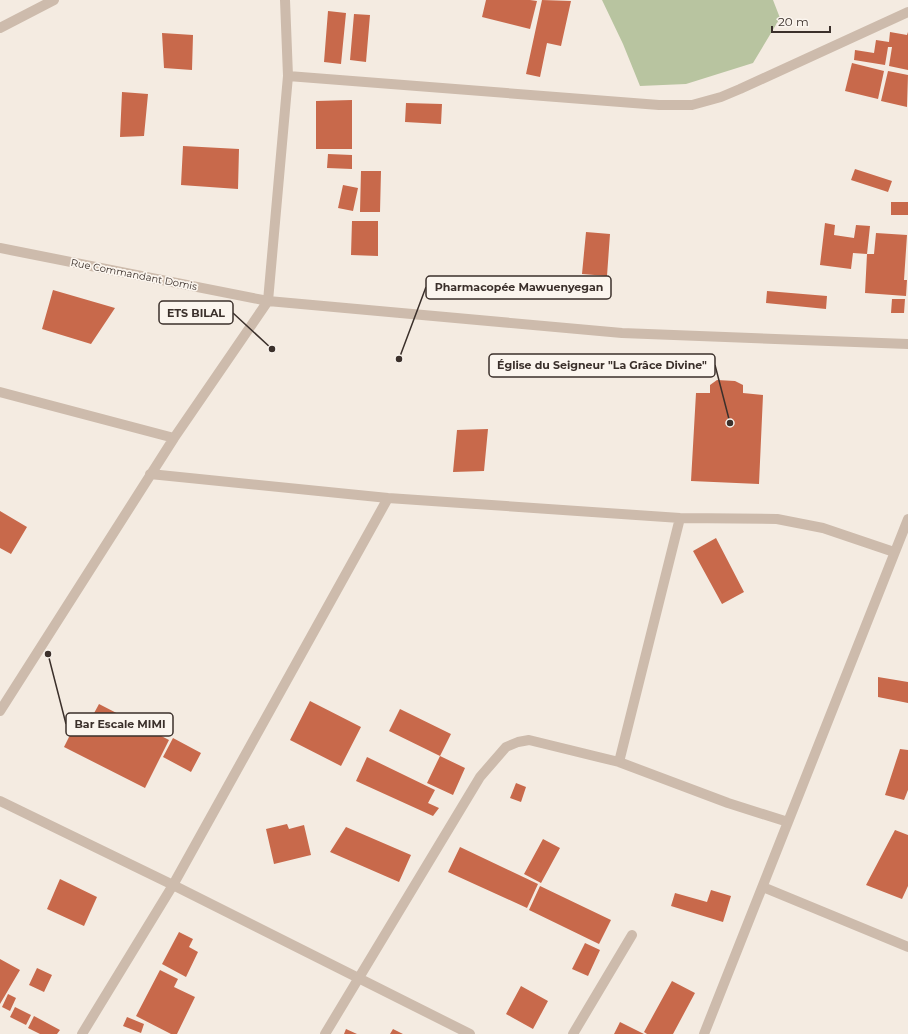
<svg xmlns="http://www.w3.org/2000/svg" width="908" height="1034" viewBox="0 0 908 1034" font-family="Montserrat,sans-serif">
<style>
.green{fill:#b8c4a0}
.building{fill:#c8694b}
.lines{fill:none;stroke-linecap:round;stroke-linejoin:round}
.minor{stroke:#cdbbac;stroke-width:10}
.labels{text-anchor:middle;stroke-width:3.5;stroke-linejoin:round;paint-order:stroke}
.street-label{font-size:10px;fill:#3b302b;stroke:#fbf5ee}
.leader{fill:none;stroke:#3b302b;stroke-width:1.5}
.callout-dot{fill:#3b302b;stroke:#fbf5ee;stroke-width:1.5}
.callout{fill:#fbf5ee;stroke:#3b302b;stroke-width:1.5}
.callout-label{font-size:11px;text-anchor:middle;font-weight:bold;fill:#3b302b}
</style>
<rect width="100%" height="100%" fill="#f4ebe1"/>
<!-- green -->
<path class="green" d="M602,0h171l7,18 -27,45 -67,21 -46,2 -17,-42z"/>
<!-- building -->
<path class="building" d="M486,0h44l7,1 -7,28 -48,-12z
M542,0l29,1 -10,45 -14,-3 -7,34 -14,-3z
M328,11l18,2 -5,51 -17,-2z
M354,14l16,1 -4,47 -16,-2z
M890,32l17,3 1,-3v38l-19,-4 3,-19h-4l-3,18 -31,-5 1,-10 19,3 2,-13 13,2z
M162,33l31,2 -1,35 -28,-2z
M852,63l32,8 -6,28 -33,-8z
M888,71l20,4 -1,32 -26,-6z
M122,92l26,2 -4,42 -24,1z
M352,100v49h-36v-48z
M406,103l36,1 -1,20 -36,-2z
M183,146l56,3 -1,40 -57,-4z
M328,154l24,1v14l-25,-1z
M855,169l37,12 -4,11 -37,-12z
M361,171h20l-1,41h-20z
M343,185l15,3 -5,23 -15,-3z
M891,202h17v13h-17z
M352,221h26v35l-27,-1z
M825,223l10,2 -1,10 20,3 2,-13 14,1 -3,28 -14,-1 -2,16 -31,-4z
M586,232l24,2 -3,42 -25,-2z
M876,233l31,2 -3,45h3l-1,16 -41,-3 2,-39h7z
M53,290l62,18 -24,36 -49,-15z
M767,291l60,5 -1,13 -60,-6z
M892,299h13l-1,14h-13z
M717,380l18,1 8,4v8l20,2 -4,89 -68,-3 5,-88h14v-8z
M488,429l-4,42 -31,1 4,-42z
M0,511l27,16 -16,27 -11,-6z
M716,538l28,54 -22,12 -29,-53z
M878,677l30,5v21l-30,-6z
M310,701l51,26 -20,39 -51,-26z
M99,704l70,36 -24,48 -81,-41 12,-24 10,5z
M400,709l51,25 -11,22 -51,-25z
M173,738l28,15 -10,19 -28,-15z
M900,749l8,1v40l-4,10 -19,-5z
M440,756l25,12 -12,27 -26,-12z
M367,757l68,33 -7,13 11,5 -6,8 -77,-35z
M516,783l10,4 -5,15 -11,-4z
M287,824l2,5 15,-4 7,30 -37,9 -8,-35z
M346,827l65,28 -12,27 -69,-30z
M895,830l13,5v51l-6,13 -36,-14z
M543,839l17,9 -19,35 -17,-9z
M460,847l78,37 -11,24 -79,-36z
M60,879l37,18 -13,29 -37,-17z
M540,886l71,34 -12,24 -70,-34z
M711,890l20,6 -8,26 -52,-16 4,-13 32,9z
M179,932l14,7 -4,8 9,5 -12,25 -24,-13z
M585,943l15,7 -12,26 -16,-7z
M0,959l20,11 -20,34z
M37,968l15,7 -8,17 -15,-7z
M160,970l18,9 -4,8 21,10 -18,37h-6l-35,-18z
M672,981l23,12 -22,41h-26l-3,-2z
M521,986l27,15 -15,28 -27,-15z
M8,994l8,4 -6,13 -8,-4z
M15,1007l16,8 -5,10 -16,-8z
M34,1016l26,14 -3,4h-17l-12,-6z
M127,1017l17,7 -3,9 -18,-7z
M620,1022l24,12h-30z
M346,1029l11,5h-13z
M393,1029l10,5h-13z"/>
<g class="lines">
<!-- minor -->
<path class="minor" d="M0,28l54,-28
M288,76l371,29h33l29,-8 19,-8 168,-77
M0,248l268,53 354,32 286,11
M0,392l174,46
M150,474l238,24 292,20 97,1 46,9 71,24
M0,711l174,-273 94,-137 20,-225 -3,-76
M619,762l61,-244
M0,801l173,84 297,149
M763,887l145,60
M82,1034l91,-149 215,-387
M325,1034l155,-257 26,-30 12,-5 11,-2 90,22 109,41 60,19
M573,1034l59,-99
M704,1034l204,-515"/>
</g>
<g class="labels">
<!-- street labels -->
<g class="street-label">
<text transform="translate(134 274) rotate(11)" y="4">Rue Commandant Domis</text>
</g>
</g>
<!-- callouts -->
<path class="leader" d="M399 359L426 287M272 349L233 313M730 423L715 365M48 654L66 724"/>
<g class="callout-dot">
<circle cx="399" cy="359" r="4"/>
<circle cx="272" cy="349" r="4"/>
<circle cx="730" cy="423" r="4"/>
<circle cx="48" cy="654" r="4"/>
</g>
<g class="callout">
<rect x="426" y="276" width="185" height="23" rx="4"/>
<rect x="159" y="301" width="74" height="23" rx="4"/>
<rect x="489" y="354" width="226" height="23" rx="4"/>
<rect x="66" y="713" width="107" height="23" rx="4"/>
</g>
<g class="callout-label">
<text x="519" y="291">Pharmacopée Mawuenyegan</text>
<text x="196" y="317">ETS BILAL</text>
<text x="602" y="369">Église du Seigneur "La Grâce Divine"</text>
<text x="120" y="728">Bar Escale MIMI</text>
</g>
<!-- scale -->
<path d="M772 26v6h58v-6" fill="none" stroke="#3b302b" stroke-width="2"/>
<text x="778" y="26" font-size="12" fill="#3b302b" stroke="#fbf5ee" stroke-width="3" paint-order="stroke">20 m</text>
</svg>
